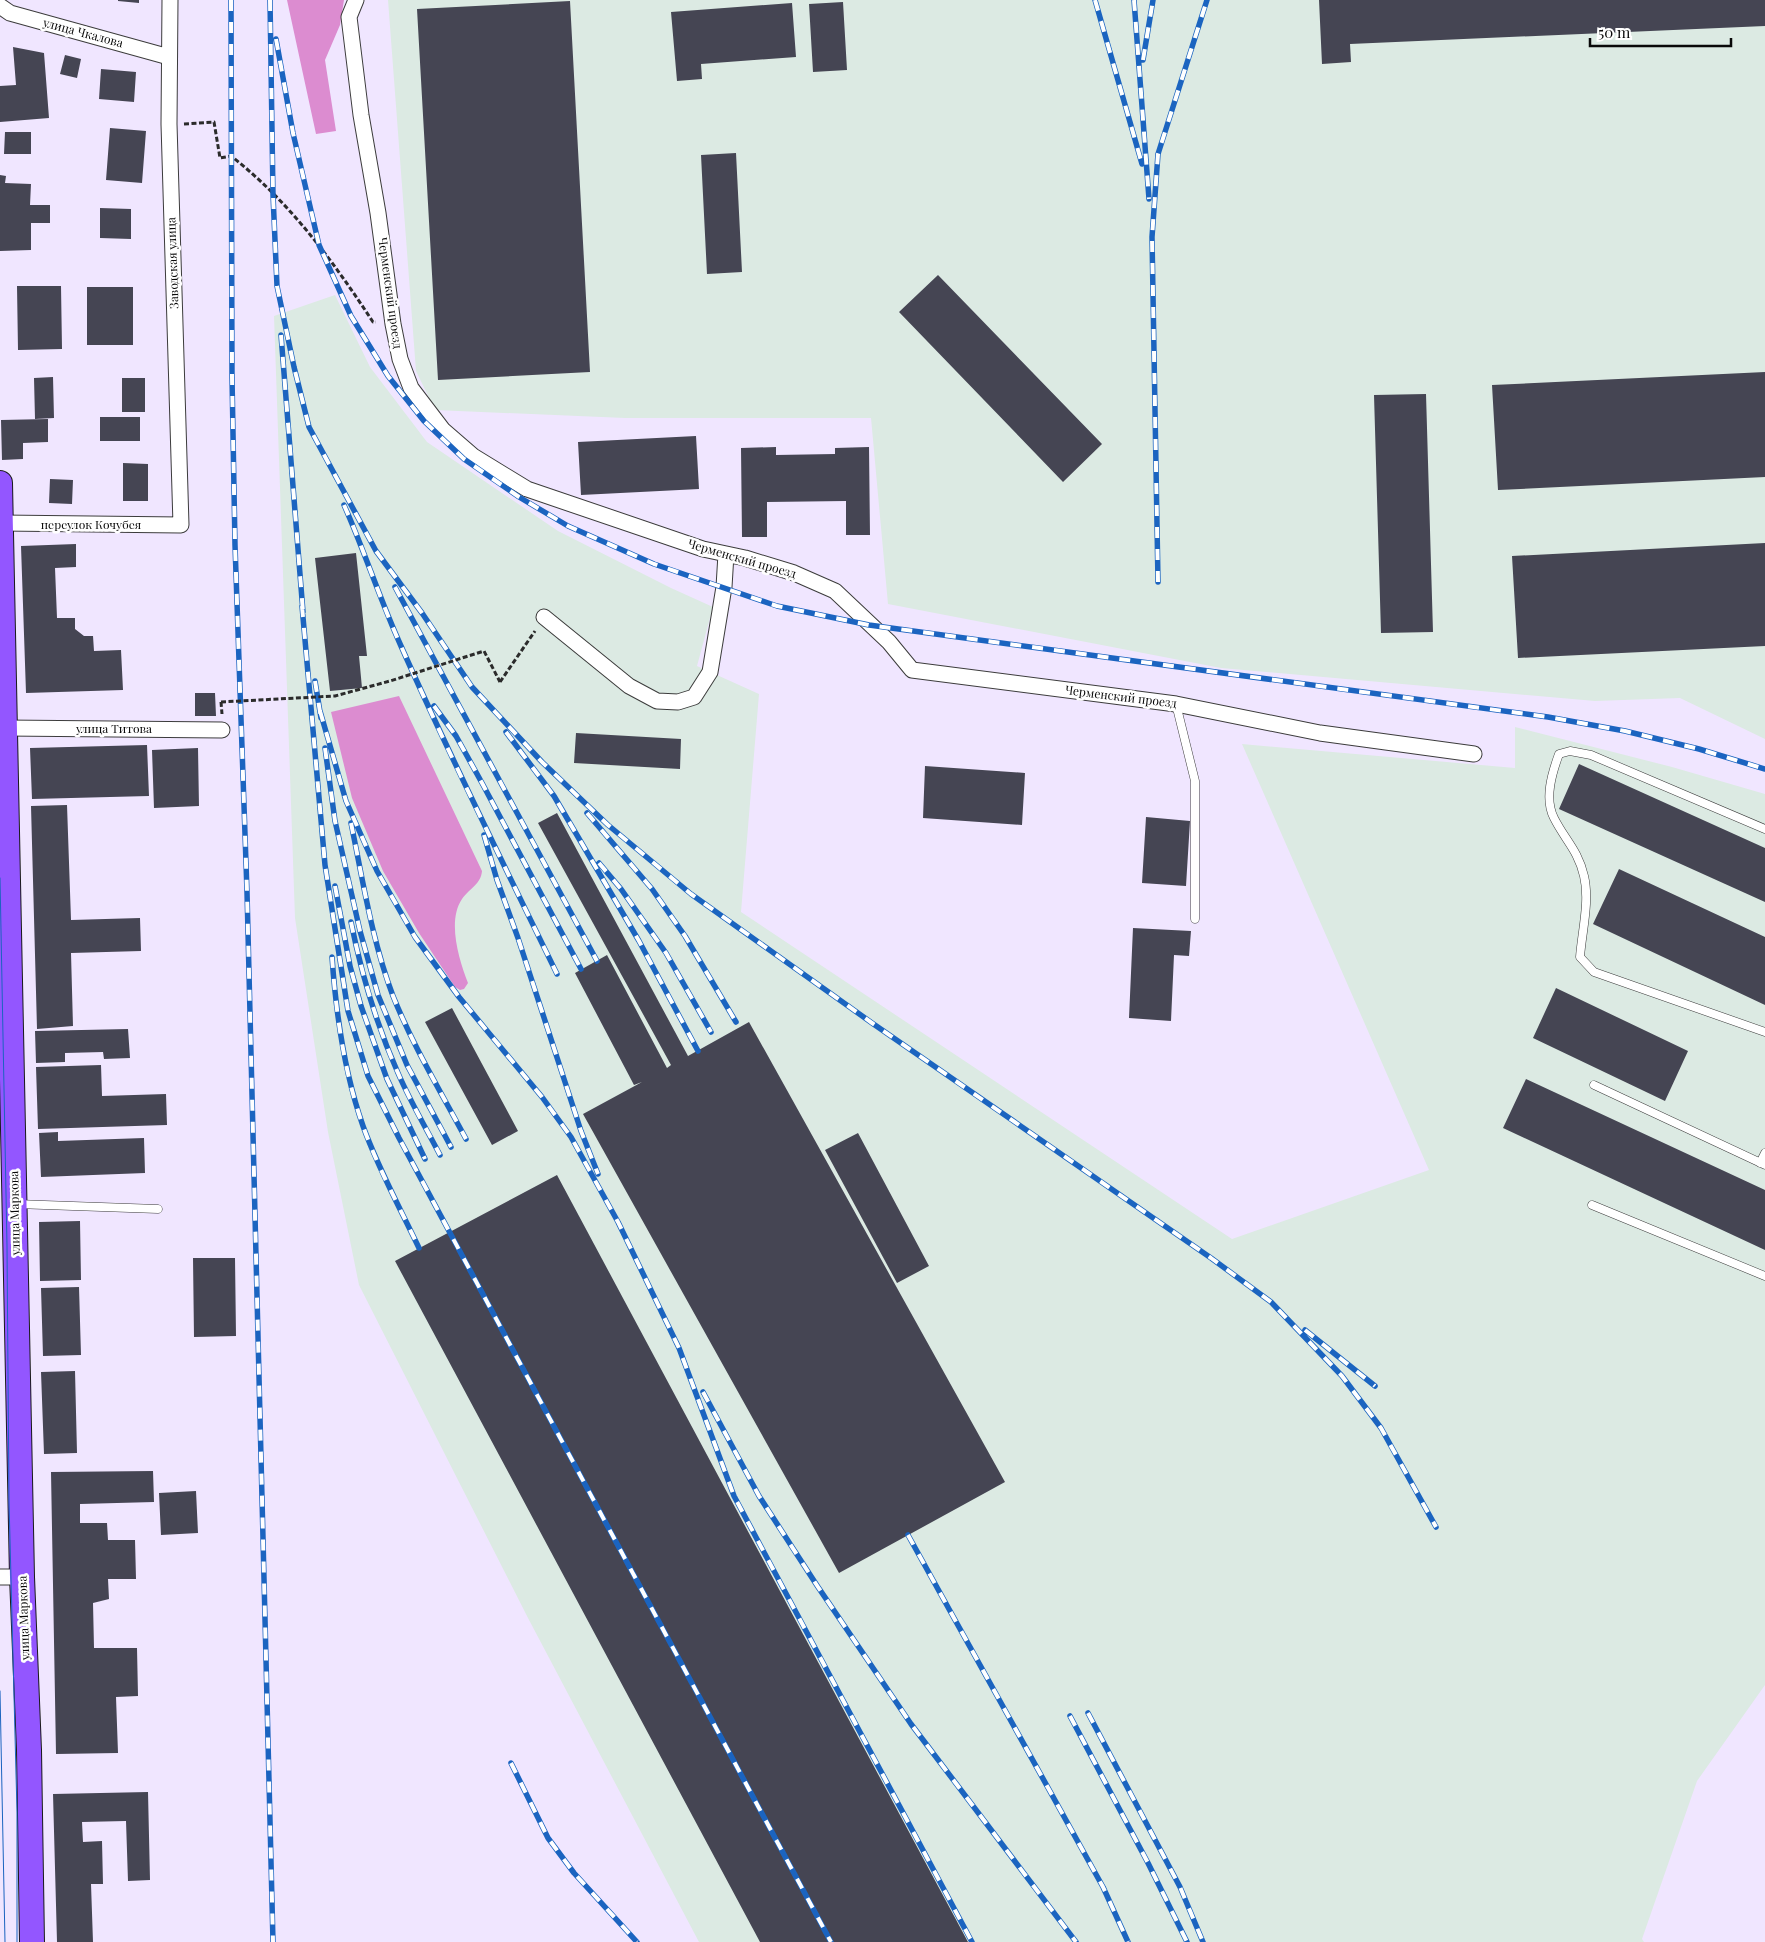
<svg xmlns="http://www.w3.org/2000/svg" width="1765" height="1942" viewBox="0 0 1765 1942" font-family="'Playfair Display',serif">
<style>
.industrial{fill:#dceae3}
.forest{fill:#dc8cd0}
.building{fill:#454553}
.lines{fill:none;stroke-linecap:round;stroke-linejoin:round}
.lane-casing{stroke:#3c3c3c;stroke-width:9}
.street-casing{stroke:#3c3c3c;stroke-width:17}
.primary-casing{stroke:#1a1a1a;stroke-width:26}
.path{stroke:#2b2b2b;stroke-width:3;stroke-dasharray:5 2.5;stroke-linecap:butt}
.lane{stroke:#fff;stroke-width:8}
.street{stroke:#fff;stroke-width:15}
.primary{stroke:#9356ff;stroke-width:24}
.tram{stroke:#1b64c0;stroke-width:1}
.rail-casing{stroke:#1b64c0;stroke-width:5.5}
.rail{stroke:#fff;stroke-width:4;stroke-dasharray:11;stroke-linecap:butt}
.path-bridge{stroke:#2b2b2b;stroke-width:3;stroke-dasharray:5 2.5;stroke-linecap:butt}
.labels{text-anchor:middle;stroke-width:5;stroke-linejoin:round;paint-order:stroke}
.street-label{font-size:12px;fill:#090909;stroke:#fff}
</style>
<rect width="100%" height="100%" fill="#f0e6ff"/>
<!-- industrial -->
<path class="industrial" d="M388,0h1377v739l-85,-41 -85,3 -374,-33 -333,-64 -17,-186h-246l-190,-8 -19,-39z
M335,295l35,72 57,75 131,89 113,57 42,19 -16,59 62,28 -18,218 491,327 197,-69 -187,-426 273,24v-41l157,40 93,27v891l-68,96 -55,158 2,3h-945l-171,-324 -169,-333 -31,-153 -33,-214 -21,-602z"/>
<!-- forest -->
<path class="forest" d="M287,0h57l-4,25 -15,35 11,71 -20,3z
M399,696l83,175c-1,13 -12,17 -20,28 -15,22 -3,61 6,84l-4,6 -4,1 -5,-3 -36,-54 -36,-62 -31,-73 -21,-86z"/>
<!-- building -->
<path class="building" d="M118,0h21v3l-21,-2z
M1319,0h446v26l-415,18 1,18 -29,2z
M570,1l20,371 -152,8 -21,-371z
M843,2l4,68 -34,2 -4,-68z
M792,3l4,54 -95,7 1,15 -25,2 -6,-69z
M13,47l31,6 5,65 -49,4v-36l16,-1z
M65,55l16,4 -4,19 -17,-4z
M101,69l35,3 -2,30 -35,-3z
M110,128l36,3 -4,52 -36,-3z
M5,132h26v22h-27z
M736,153l6,119 -35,2 -6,-119z
M0,175l6,1 -1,7 26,1 -1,21h20v18h-19v27l-31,1z
M100,208l31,1v30l-31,-1z
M938,275l164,169 -39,38 -164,-170z
M17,286h44l1,63 -44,1z
M87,287h46v58h-46z
M1765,372v105l-267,13 -6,-105z
M53,377l1,41 -19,1 -1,-41z
M122,378h23v34h-23z
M1426,394l7,238 -52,1 -7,-238z
M100,417h40v24h-40z
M48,419v23l-25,1v16l-21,1 -1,-40z
M696,436l3,53 -118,6 -3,-53z
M776,447v8l59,-1v-6l34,-1 1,88h-24v-34l-79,1v35h-25l-1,-89z
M123,463l25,1v37h-25z
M50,479l23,1 -1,24 -23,-1z
M1765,543v103l-247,12 -6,-102z
M76,544v23l-21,1 2,50h18v11l9,7h9l1,15 27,-1 2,40 -97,3 -5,-147z
M356,553l11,103h-8l3,32 -32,3 -15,-133z
M195,693h20l1,23h-21z
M576,733l105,6 -1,30 -106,-6z
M147,745l2,51 -117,3 -2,-51z
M198,748l1,58 -45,2 -2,-58z
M1579,764l186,84v54l-206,-93z
M925,766l100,7 -3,52 -99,-7z
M67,805l4,115 69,-2 1,33 -70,2 2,73 -36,3 -6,-223z
M557,813l131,243 61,-34 256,460 -166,91 -256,-459 59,-32 -8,3 -59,-112 32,-18 60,113 4,-3 -133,-242z
M1146,817l44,4 -4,65 -44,-3z
M1619,869l146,68v68l-172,-81z
M1133,928l58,3 -2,25 -15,-1 -3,66 -42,-3z
M1556,988l132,63 -23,50 -132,-63z
M452,1008l66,123 -26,14 -67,-123z
M128,1029l2,29 -26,1 -1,-7 -38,1v9l-29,1 -1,-32z
M101,1065l1,31 64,-2 1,31 -129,4 -2,-62z
M1526,1079l239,111v60l-262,-122z
M58,1132v9l86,-3 1,35 -104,4 -2,-44z
M858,1133l71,133 -32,17 -72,-133z
M557,1175l411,767h-208l-365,-681z
M80,1221l1,59 -41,1 -1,-59z
M193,1258h42l1,78 -42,1z
M79,1287l2,68 -38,1 -2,-68z
M75,1371l2,82 -33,1 -3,-82z
M153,1471l1,31 -74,2v19h27l1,17h27l1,39h-28l1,20 -16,4 1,45h43l1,48 -22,1 2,56 -62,1 -5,-282z
M196,1491l2,42 -37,2 -2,-42z
M148,1792l2,88 -22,1 -2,-60 -44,1 1,20 19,-1 1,43h-12l2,58h-36l-4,-148z"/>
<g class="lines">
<!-- lane casing -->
<g class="lane-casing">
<path id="lane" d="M1176,704l19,77v138
M1765,829l-174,-74 -21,-4 -11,3c-7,19 -15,45 -5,64 11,22 24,32 30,58 6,25 -2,55 -4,81l14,15 171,60
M1594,1085l171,80
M1760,1163l5,-10
M16,1204l142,5
M1592,1205l173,71"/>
</g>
<!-- street casing -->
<g class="street-casing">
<path id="street" d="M356,0l-7,17 12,98 17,98 15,111 7,35 11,29 32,42 30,26 54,33 176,60 42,9 49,15 41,18 54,51 23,28 264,34 144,29 154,21
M0,6l10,7 159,44
M1,523l180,2 -12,-401 1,-124
M544,617l85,69 28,15 21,1 16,-5 16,-25 14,-85 2,-33
M5,728l217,2
M0,1577h22"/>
</g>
<!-- primary casing -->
<g class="primary-casing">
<path id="primary" d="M0,483l22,1094 7,173 3,192"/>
</g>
<!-- path -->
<path class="path" d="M184,124l30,-2 6,36 11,-2c58,45 102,105 142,166h3
M500,682l35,-51
M221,702l1,12"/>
<!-- lane -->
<use href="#lane" class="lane"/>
<!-- street -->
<use href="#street" class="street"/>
<!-- primary -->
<use href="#primary" class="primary"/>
<!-- tram -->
<path class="tram" d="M0,878l7,368 2,255 8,311v130
M0,1691l5,251"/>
<!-- rail casing -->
<g class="rail-casing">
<path id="rail" d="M231,0l1,377 3,168 12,347 26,1050
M270,0l3,195 4,91 17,81 15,60 67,124 46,62 50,74 70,75 66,63 83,69 181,129 339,235 60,44 71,74 39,52 55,99
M1095,0l47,164
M1134,0l15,199
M276,39l17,94 26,112 32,71 37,60 36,45 40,38 55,38 49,29 86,38 123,42 92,19 679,92 77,14 74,18 66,20
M1143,60l10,-60
M281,335l22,277
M344,505c21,47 36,95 57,141 49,111 103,219 156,328
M1158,582l-6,-345 6,-83 49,-154
M395,587l202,374
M302,606l23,259 23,146 20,65 31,62 432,804
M315,681l6,37
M434,706l22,30 26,47 99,186
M320,711l26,90 31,70 38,66 44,60 83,100 29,40 47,85 61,126 55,148 238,446
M506,732l48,64 85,145 59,110
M325,748l10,73 25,110 18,64 29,70 44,82
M587,813l65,76 33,47 51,86
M351,823c12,58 21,118 42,173 20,50 48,96 73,143
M484,835l13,45 21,58 63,193 17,43
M599,863l22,26 45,64 45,79
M335,886l15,80 11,40 26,73 38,80
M351,922c10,50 26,104 47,151 12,28 28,55 42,82
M332,957c4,57 12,115 31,169 15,42 37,82 56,122
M1305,1330l70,56
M703,1392l56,104 59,91 93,137 165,218
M908,1535l195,352 25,55
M1088,1713l92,174 23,55
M1070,1716l78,147 39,79
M511,1763l37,75 26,35 63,69"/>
</g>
<!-- rail -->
<use href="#rail" class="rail"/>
<!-- path-bridge -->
<path class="path-bridge" d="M221,702l114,-6 55,-15 94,-30 16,31"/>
</g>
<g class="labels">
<!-- street labels -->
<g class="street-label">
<text transform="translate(83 33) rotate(15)" y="4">улица Чкалова</text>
<text transform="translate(173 263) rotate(-92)" y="4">Заводская улица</text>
<text transform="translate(390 293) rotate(82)" y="4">Черменский проезд</text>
<text x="91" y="529">переулок Кочубея</text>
<text transform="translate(742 559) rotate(16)" y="4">Черменский проезд</text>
<text transform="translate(1121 697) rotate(7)" y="4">Черменский проезд</text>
<text x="114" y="733">улица Титова</text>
<text transform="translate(15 1213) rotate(-91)" y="4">улица Маркова</text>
<text transform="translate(24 1618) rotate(-92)" y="4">улица Маркова</text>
</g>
</g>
<!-- scale -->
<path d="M1590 38v8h141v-8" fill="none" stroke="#090909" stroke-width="2.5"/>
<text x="1598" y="38" font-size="15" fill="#090909" stroke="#ffffff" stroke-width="4" paint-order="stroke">50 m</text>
</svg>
